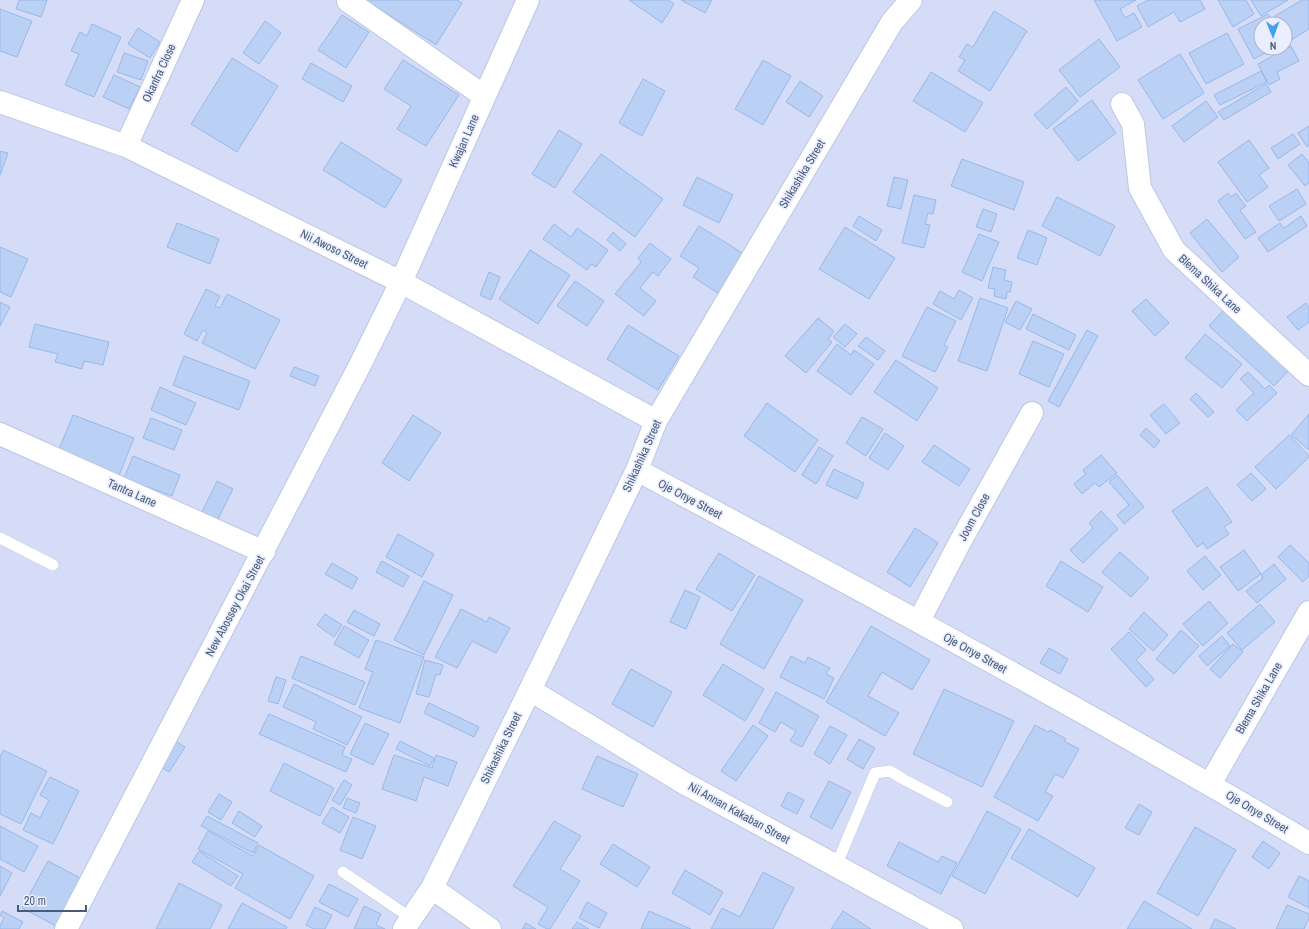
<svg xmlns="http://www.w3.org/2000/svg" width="1309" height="929" viewBox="0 0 1309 929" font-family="'Archivo Narrow',sans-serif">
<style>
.residential{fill:#d5dcf8;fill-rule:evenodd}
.building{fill:#bad0f4;stroke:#99b8e8}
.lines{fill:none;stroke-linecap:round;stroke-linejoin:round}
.service-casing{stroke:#bcc7e1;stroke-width:12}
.minor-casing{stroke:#bcc7e1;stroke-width:24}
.service{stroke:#fff;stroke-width:11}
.minor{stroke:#fff;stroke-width:22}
.labels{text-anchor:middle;stroke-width:3.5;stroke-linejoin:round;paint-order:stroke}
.street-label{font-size:12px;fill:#485c77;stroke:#ebeeff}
</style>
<rect width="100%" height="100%" fill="#e4e8fd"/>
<!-- residential -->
<path class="residential" d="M0,0h1309v929h-1309zM1261,24h24v24h-24z"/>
<!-- building -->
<path class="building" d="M19,0h28l-6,17 -25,-8z
M366,0h91l5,3 -26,42z
M629,0h40l5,4 -12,19z
M681,0h31l-7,13z
M1094,0h42l-16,9 5,9 9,-5 8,14 -25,14z
M1148,0h52l5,9 -25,13 -6,-10 -26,15 -11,-21z
M1218,0h28l8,14 -21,13z
M1251,0h37l-27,16z
M1302,0h7v29l-19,12 -5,-9v-8h-5l-5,-8z
M0,9l32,12 -15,36 -17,-6z
M994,11l33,20 -37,60 -32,-20 7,-11 -6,-3 8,-13 6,3z
M1268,14l5,10h-12v24h14l-21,11 -16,-30z
M342,15l27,17 -23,36 -28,-18z
M265,21l16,12 -22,31 -16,-11z
M92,24l29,13 -27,60 -29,-12 14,-31 -8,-3 9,-19 7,4z
M138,28l22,14 -10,16 -22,-14z
M1227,33l17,31 -38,20 -17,-31z
M1099,39l21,28 -40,30 -21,-27z
M1291,46l8,15 -22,11 3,7 -11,6 -11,-21z
M124,53l24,8 -7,19 -24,-8z
M1180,54l24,39 -41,26 -25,-39z
M232,58l46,28 -41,66 -46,-28z
M403,60l56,35 -33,51 -29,-17 14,-23 -27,-17z
M763,60l28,16 -28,49 -28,-16z
M311,63l41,23 -9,16 -41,-23z
M1261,71l6,11 -47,23 -6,-10z
M931,72l52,31 -18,29 -52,-31z
M114,75l26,12 -11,22 -26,-12z
M643,79l22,12 -23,45 -23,-13z
M800,81l23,15 -14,21 -23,-15z
M1266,84l5,8 -47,28 -6,-8z
M1066,87l12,14 -31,28 -13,-14z
M1092,100l24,33 -38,28 -25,-32z
M1206,101l12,16 -34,25 -12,-16z
M1309,126v19l-2,2 -9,-14z
M559,130l23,14 -27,44 -23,-14z
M1293,134l7,10 -22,15 -7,-11z
M1249,140l20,28 -10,7 9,12 -21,15 -29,-40z
M341,142l61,38 -17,28 -62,-38z
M0,151l8,2 -8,22z
M601,154l62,45 -28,38 -62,-45z
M1302,154l7,9v20l-4,3 -17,-21z
M962,159l62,23 -10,28 -63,-24z
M697,177l36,18 -14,28 -36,-18z
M894,177l14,3 -7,29 -14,-3z
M1297,189l9,15 -27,17 -10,-15z
M1228,193l3,4 5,-4 10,13 -6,4 16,22 -11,7 -27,-38z
M914,195l22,5 -3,14 -5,-1 -3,11 5,1 -6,23 -22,-5z
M1057,197l58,29 -15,30 -58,-30z
M983,209l14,5 -6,18 -15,-5z
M859,216l23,14 -6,11 -23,-15z
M1301,216l6,10 -39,26 -10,-14 22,-15 4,5z
M1207,219l32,38 -17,15 -32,-39z
M177,223l42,16 -9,25 -43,-17z
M554,224l17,13 6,-9 31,22 -12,17 -5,-3 -4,6 -44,-31z
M699,226l50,31 -25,40 -31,-20 6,-9 -19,-12z
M845,227l50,31 -26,41 -50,-30z
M1028,230l19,8 -10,27 -20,-7z
M613,232l13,12 -6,7 -13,-11z
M979,234l20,8 -17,39 -20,-9z
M650,243l21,16 -13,17 -5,-4 -13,16 16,13 -12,15 -29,-22 26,-32 -3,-4z
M0,247l28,12 -17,38 -11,-5z
M530,250l40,25 -32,49 -39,-25z
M993,267l13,3 -2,10 8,2 -2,10h-3l-1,7 -12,-3 1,-7 -7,-1z
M489,272l11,5 -9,23 -11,-5z
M575,281l29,20 -17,25 -30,-20z
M206,289l14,7 -5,10 5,2 7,-14 53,26 -25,49 -53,-26 5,-10 -4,-3 -6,11 -13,-7z
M959,290l14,8 -12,22 -28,-16 7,-13 14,8z
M980,298l28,10 -21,63 -29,-10z
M1146,299l23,24 -14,13 -23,-25z
M1016,301l16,8 -12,21 -15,-8z
M0,302l10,5 -10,19z
M1306,303l3,4v15l-11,8 -11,-13z
M1229,304l62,64 -17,18 -65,-60z
M927,307l29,14 -12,24 4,2 -13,25 -33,-16z
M1033,314l43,21 -7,15 -43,-21z
M818,318l16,13 -6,8 4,3 -26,31 -21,-17z
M35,324l74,18 -6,23 -19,-4 -2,8 -27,-7 3,-8 -29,-7z
M845,324l12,10 -12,13 -12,-10z
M628,325l51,31 -21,34 -51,-31z
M1087,330l11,6 -39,71 -11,-6z
M1205,334l37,30 -20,24 -37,-30z
M866,337l19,14 -7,9 -20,-14z
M1033,341l31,13 -15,33 -30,-13z
M837,344l14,11 3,-5 20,14 -23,31 -34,-24z
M184,356l66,25 -11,29 -66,-25z
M896,360l42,28 -21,33 -43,-29z
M294,367l25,9 -4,10 -25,-10z
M1248,372l17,17 4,-4 8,8 -30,28 -11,-11 18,-17 -14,-14z
M160,387l36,16 -10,22 -35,-15z
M1196,393l18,19 -6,5 -18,-18z
M767,403l51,37 -23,32 -51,-36z
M1164,404l16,19 -14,11 -16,-19z
M1309,414v36l-18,-15z
M73,415l61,23 -16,40 -61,-24z
M413,415l28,18 -32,48 -27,-18z
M862,417l21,12 -17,27 -20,-13z
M151,418l31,12 -8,20 -31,-12z
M1146,428l14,13 -6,7 -14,-13z
M885,433l19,13 -16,24 -19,-12z
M1289,435l20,21v1l-33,32 -21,-22z
M934,445l36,24 -11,17 -37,-24z
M819,447l14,9 -17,28 -14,-9z
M1101,455l16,18 -18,14 -4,-4 -13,11 -8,-10 12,-10 -3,-4z
M133,456l47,19 -8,21 -48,-18z
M834,469l30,14 -7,16 -31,-14z
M1251,473l15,16 -14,12 -15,-16z
M1117,475l27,32 -20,17 -7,-9 12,-10 -20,-23z
M217,481l16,8 -16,32 -16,-7z
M1207,487l25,35 -8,5 5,7 -22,15 -4,-6 -6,4 -25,-36z
M1101,511l17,18 -35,34 -13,-13 23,-22 -4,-5z
M915,528l23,15 -28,44 -23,-15z
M398,534l36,20 -12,23 -36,-20z
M1290,545l19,18v13l-6,6 -25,-25z
M1244,550l17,24 -23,17 -18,-24z
M1120,552l29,26 -18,19 -29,-25z
M719,553l36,22 -23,36 -36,-22z
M1205,556l16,19 -18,15 -16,-19z
M382,561l27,15 -6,11 -27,-15z
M1061,561l42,26 -15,25 -42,-26z
M332,563l26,15 -6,11 -27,-15z
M1274,564l12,15 -29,24 -11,-12 17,-13 -2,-3z
M759,576l44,24 -39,69 -44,-25z
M424,581l29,14 -29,60 -30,-15z
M685,590l15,7 -14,32 -16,-7z
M1209,601l19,22 -25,23 -20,-22z
M1260,604l15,18 -33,28 -15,-17z
M461,609l26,13 2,-5 21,11 -14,25 -24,-12 -15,27 -22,-11z
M354,610l26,14 -6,12 -27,-14z
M1144,612l24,23 -15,16 -24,-22z
M325,614l17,11 -8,12 -17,-12z
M344,626l25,14 -10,18 -25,-14z
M871,626l59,34 -18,30 -30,-18 -14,24 31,17 -14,23 -59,-34z
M1181,630l18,16 -25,28 -18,-15z
M1129,632l17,18 -10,10 18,19 -8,8 -35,-38z
M1222,636l8,10 -23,20 -8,-10z
M376,640l48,17 -24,66 -41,-15 14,-36 -8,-3z
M1233,644l10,8 -23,26 -10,-9z
M1049,648l19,11 -8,15 -20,-11z
M301,656l64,26 -10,23 -63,-27z
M791,656l14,7 3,-6 22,11 -4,6 8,4 -10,21 -44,-22z
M425,660l18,5 -3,10 -4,-1 -7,23 -13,-3z
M723,664l41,25 -19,32 -42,-26z
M631,669l41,23 -19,35 -41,-23z
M276,677l10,3 -8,24 -10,-3z
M294,684l68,33 -15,28 -34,-16 3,-7 -33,-15z
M944,689l70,32 -32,66 -69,-33z
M776,692l43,24 -17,31 -12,-6 6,-10 -15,-9 -6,10 -16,-9z
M429,703l50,24 -5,10 -50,-24z
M269,714l76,33 -3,8 10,4 -6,13 -87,-38z
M365,723l24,11 -16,31 -23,-11z
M753,725l15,11 -32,45 -15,-10z
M1035,725l13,7 2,-2 16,9 -2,2 15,8 -16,29 -8,-4 -10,18 8,4 -15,25 -44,-24z
M830,726l17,9 -17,29 -16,-10z
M172,739l13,8 -16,25 -13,-8z
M859,739l16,9 -12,21 -16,-10z
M400,741l34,17 -4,8 -34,-17z
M3,750l44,21 -26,53 -21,-10v-57z
M394,755l38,13 4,-13 21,7 -9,24 -24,-9 -8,24 -34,-12z
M597,756l41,18 -15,33 -41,-18z
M284,763l50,25 -14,28 -50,-25z
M50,777l29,14 -26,53 -30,-14 8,-17 9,5 9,-18 -9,-5z
M344,780l8,5 -12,20 -8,-5z
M829,781l22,11 -19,37 -22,-12z
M788,792l16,8 -7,14 -16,-8z
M219,794l13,8 -11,18 -13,-8z
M347,798l13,5 -4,10 -13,-5z
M1139,804l13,8 -13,23 -14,-7z
M332,807l17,10 -9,16 -18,-10z
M239,811l23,15 -7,11 -23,-14z
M987,811l34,18 -36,65 -33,-18z
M207,816l51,27 -5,10 -52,-27z
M353,817l23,9 -14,33 -22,-9z
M554,821l27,15 -21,33 20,12 -30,48h-3l-9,-5 10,-17 -35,-21z
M0,826l38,20 -14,26 -24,-13z
M1195,827l41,23 -38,66 -41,-23z
M1029,829l66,39 -17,29 -67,-39z
M208,831l45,25 6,-11 55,31 -24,43 -55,-31 8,-14 -45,-25z
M1263,841l17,12 -11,16 -17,-12z
M899,842l39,20 4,-6 15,7 -16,31 -54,-28z
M613,844l37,23 -13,20 -37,-23z
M199,851l39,25 -7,10 -39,-24z
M48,861l36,19 -26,47 -36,-19z
M0,866l12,7 -12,23z
M685,870l38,22 -13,23 -38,-22z
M763,872l31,16 -21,41h-62l11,-21 18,9z
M1299,876l10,5v27l-21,-11z
M179,883l43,22 -12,24h-54z
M329,884l29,15 -10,18 -29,-15z
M1144,901l48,28h-65z
M587,902l20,11 -8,15 -20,-10z
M242,903l45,24 -1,2h-58z
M1287,905l22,9v4l-5,11h-28z
M364,906l17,8 -5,11 9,4h-31z
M315,907l17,8 -7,14h-11l-8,-4z
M2,911l21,11 -4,7h-19v-3l4,-8 -4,-3z
M649,911l42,18h-50z
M843,911l28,18h-40z
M1215,919l21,10h-26z
M577,922l12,7h-17z
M526,923l10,6h-14z"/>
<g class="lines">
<!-- service casing -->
<g class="service-casing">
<path id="service" d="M0,538l53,27
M836,866l39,-93 15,-2 13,8 44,23
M343,872l68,46"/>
</g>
<!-- minor casing -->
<g class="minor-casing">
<path id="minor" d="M348,1l136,95
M0,102l126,44 275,136 255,139
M1122,104l11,20 7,64 34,62 135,125
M126,146l67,-146
M0,434l264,118
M637,470c226,121 452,242 672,373
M919,621l41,-79 72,-129
M530,690l154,93 268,146
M1210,784l99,-172
M432,888l58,41
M66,929l295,-566 40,-81 127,-282
M404,929l28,-41 98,-198 107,-220 19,-49 236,-399 19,-22"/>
</g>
<!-- service -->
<use href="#service" class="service"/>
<!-- minor -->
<use href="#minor" class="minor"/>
</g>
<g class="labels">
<!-- street labels -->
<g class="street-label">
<text transform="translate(159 73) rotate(-65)" y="4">Okanfra Close</text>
<text transform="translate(464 141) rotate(-66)" y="4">Kwajan Lane</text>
<text transform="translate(802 174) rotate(-59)" y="4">Shikashika Street</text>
<text transform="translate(334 249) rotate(26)" y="4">Nii Awoso Street</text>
<text transform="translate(1210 284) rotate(43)" y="4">Blema Shika Lane</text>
<text transform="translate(642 456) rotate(-66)" y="4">Shikashika Street</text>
<text transform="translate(132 493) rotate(24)" y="4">Tantra Lane</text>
<text transform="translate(690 499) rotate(28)" y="4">Oje Onye Street</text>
<text transform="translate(974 517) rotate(-61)" y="4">Joom Close</text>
<text transform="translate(235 606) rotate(-62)" y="4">New Abossey Okai Street</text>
<text transform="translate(975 653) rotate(29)" y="4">Oje Onye Street</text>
<text transform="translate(1259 698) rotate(-60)" y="4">Blema Shika Lane</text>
<text transform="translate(501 748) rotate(-64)" y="4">Shikashika Street</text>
<text transform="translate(1257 812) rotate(31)" y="4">Oje Onye Street</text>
<text transform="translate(739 813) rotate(29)" y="4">Nii Annan Kakaban Street</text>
</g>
</g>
<!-- north arrow -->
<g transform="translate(1273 36) rotate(179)"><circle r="19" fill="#ebeeff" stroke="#aab4c9"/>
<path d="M0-3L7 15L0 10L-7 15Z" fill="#42a0ee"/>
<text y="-6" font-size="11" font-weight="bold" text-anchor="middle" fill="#485c77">N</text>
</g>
<!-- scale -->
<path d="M18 905v6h68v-6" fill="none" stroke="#485c77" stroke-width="2"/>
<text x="24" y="905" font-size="12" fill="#485c77" stroke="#ebeeff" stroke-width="3" paint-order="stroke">20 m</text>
</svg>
